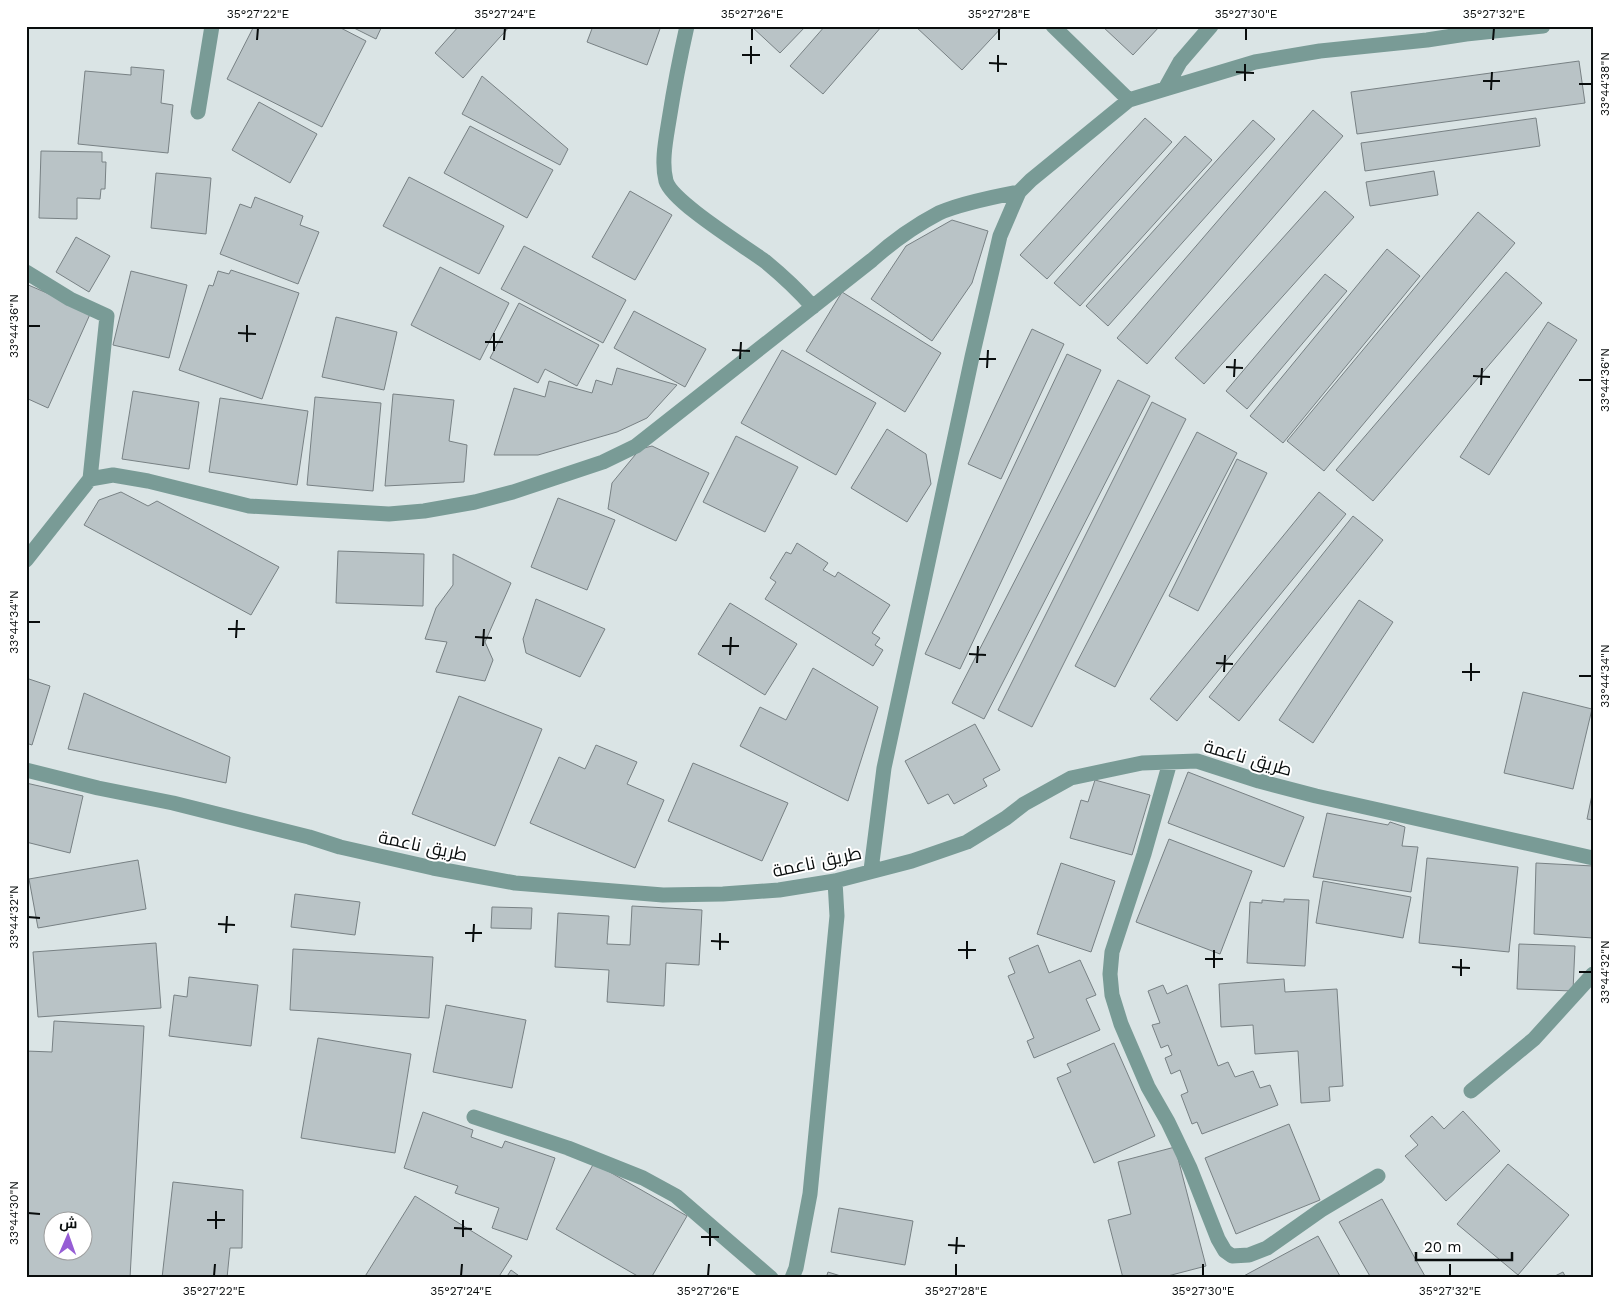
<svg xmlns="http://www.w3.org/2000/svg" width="1619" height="1304" viewBox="0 0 1619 1304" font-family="'Work Sans',Cairo,sans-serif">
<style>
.building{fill:#b9c3c6;stroke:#788184;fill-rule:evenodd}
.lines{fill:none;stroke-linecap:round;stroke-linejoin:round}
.minor{stroke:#799b96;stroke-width:15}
.ticks{fill:none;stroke:#090d0d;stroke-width:2}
.labels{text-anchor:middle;stroke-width:4;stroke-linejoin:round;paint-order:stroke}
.street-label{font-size:18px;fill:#090d0d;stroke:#fff}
.neatline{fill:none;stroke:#090d0d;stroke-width:2}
.ticks-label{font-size:12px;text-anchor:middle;fill:#090d0d}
</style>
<rect width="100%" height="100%" fill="#dae4e5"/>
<!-- building -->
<path class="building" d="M254,26h47l4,2 1,-2h31l29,15 -44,86 -95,-48z
M350,26h32l-6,13z
M459,26h51l-47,52 -28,-25z
M593,26h68l-14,39 -60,-23z
M751,26h55l-26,27z
M825,26h57l-59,68 -33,-28z
M915,26h88l-41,44z
M1102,26h58l-27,29z
M1579,61l6,42 -228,31 -6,-42z
M131,67l33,3 -3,33 12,2 -5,48 -90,-9 7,-73 46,4z
M482,76l86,73 -8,16 -98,-51z
M259,102l58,32 -27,49 -58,-33z
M1313,110l30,26 -196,228 -30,-26z
M1145,118l27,24 -125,137 -27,-24z
M1536,118l4,28 -175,25 -4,-28z
M1253,120l22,19 -167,187 -22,-20z
M470,126l83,44 -26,48 -83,-45z
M1185,136l27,24 -132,146 -26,-23z
M41,151l61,1v10h4l-1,27h-4l-1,10 -23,-1v21l-38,-1z
M1434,171l4,24 -68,11 -4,-24z
M156,173l55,5 -5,56 -55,-6z
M409,177l95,49 -25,48 -96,-48z
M630,191l42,24 -37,65 -43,-23z
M1325,191l29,26 -150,167 -29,-26z
M255,197l48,19 -3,9 19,7 -21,52 -78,-30 20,-50 11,4z
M1478,212l37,31 -191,228 -37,-30z
M952,220l36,11 -16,52 -40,58 -61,-42 35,-53z
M76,237l34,19 -21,36 -33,-20z
M524,246l102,54 -23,43 -102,-54z
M1387,249l33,27 -137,167 -33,-27z
M440,267l69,36 -29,57 -69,-35z
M231,270l68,23 -37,106 -83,-29 30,-85 4,1 5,-15 11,3z
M131,271l56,14 -18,73 -56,-13z
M1506,272l36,31 -169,198 -37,-31z
M1325,274l22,17 -100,118 -21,-18z
M26,284l65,28 -43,96 -22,-10z
M842,292l99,61 -36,59 -99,-61z
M519,303l80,42 -22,41 -32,-17 -7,14 -48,-25z
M634,311l72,38 -21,38 -71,-39z
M336,317l61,15 -13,58 -62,-13z
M1548,322l29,18 -88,135 -29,-18z
M1032,329l32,15 -63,135 -33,-15z
M782,350l94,53 -40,72 -95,-52z
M1067,354l34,16 -141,299 -35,-15z
M617,368l60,17 -30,33 -30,14 -79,23h-44l20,-67 31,9 4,-16 43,12 4,-13 16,5z
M1118,380l32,16 -166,323 -32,-16z
M133,391l66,11 -10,67 -67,-10z
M393,394l61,6 -5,41 18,4 -3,37 -79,4z
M315,397l66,6 -8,88 -66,-6z
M220,398l88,13 -11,74 -88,-13z
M1152,402l34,17 -154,308 -34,-17z
M887,429l39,25 5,30 -24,38 -56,-34z
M1197,432l40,21 -122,234 -40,-21z
M736,436l62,31 -33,65 -62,-30z
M652,446l57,27 -33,68 -68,-32 4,-26 28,-34z
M1237,459l30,14 -69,138 -29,-15z
M121,492l27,14 9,-5 122,66 -28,48 -167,-90 15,-25z
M1319,492l27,22 -169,207 -27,-22z
M558,498l57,22 -28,70 -56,-23z
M1353,516l30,24 -144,181 -30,-24z
M797,543l31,20 -5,7 12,7 3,-5 52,33 -18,28 8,5 -5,7 8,5 -10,16 -108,-67 11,-17 -6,-4 16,-26 5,2z
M338,551l86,3 -1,52 -87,-3z
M453,554l58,29 -26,59 8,18 -8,21 -49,-9 11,-30 -22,-3 11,-31 17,-23z
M536,599l69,30 -25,48 -54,-24 -3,-14z
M1359,600l34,22 -80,121 -34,-23z
M730,603l67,41 -32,51 -67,-41z
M813,668l65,39 -30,94 -108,-55 20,-39 26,13z
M26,678l24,8 -18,59 -6,-2z
M1523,692l69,17 -19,80 -69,-16z
M84,693l146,64 -4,26 -158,-34z
M459,696l83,33 -47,117 -83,-32z
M975,724l25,46 -17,9 4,7 -33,18 -6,-10 -20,10 -23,-43z
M596,745l41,17 -10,22 37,16 -29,68 -105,-45 29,-66 26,12z
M693,763l95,40 -26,58 -94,-40z
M1188,772l116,45 -20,50 -116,-44z
M1095,780l55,15 -18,60 -62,-17 11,-38 7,2z
M26,783l57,13 -13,57 -44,-11z
M1593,790v30l-6,-1z
M1327,813l61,12 2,-3 15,5 -3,19 16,1 -7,45 -98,-15z
M1169,839l83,32 -32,83 -84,-32z
M1427,858l91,9 -9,85 -90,-9z
M138,860l8,49 -108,19 -9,-49z
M1061,863l54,18 -24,71 -54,-18z
M1536,863l57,3v72l-59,-4z
M1323,881l88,16 -8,41 -87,-15z
M295,894l65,8 -5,33 -64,-8z
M1284,899l25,1 -4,66 -58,-3 3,-61 12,1v-3l22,2z
M632,906l70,4 -3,55 -33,-2 -2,43 -57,-4 2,-32 -54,-3 3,-54 51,3 -2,28 23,1z
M492,907l40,1 -1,21 -40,-1z
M156,943l5,65 -123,9 -5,-65z
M1519,944l56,2 -2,45 -56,-2z
M1038,945l11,28 31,-13 16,35 -10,4 14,31 -66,28 -7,-17 7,-3 -26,-62 7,-3 -6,-15z
M293,949l140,8 -4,61 -139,-8z
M189,977l69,8 -7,61 -82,-10 5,-41 13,2z
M1284,979l1,13 52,-3 6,97 -14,1 1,14 -29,2 -3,-52 -43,3 -2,-29 -32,2 -2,-43z
M1163,985l4,9 20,-9 31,81 10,-4 7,15 18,-6 7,17 10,-3 8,20 -76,29 -5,-12 -5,2 -11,-29 7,-3 -8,-22 -9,4 -6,-16 7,-3 -4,-10 -7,3 -9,-23 8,-2 -12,-32z
M446,1005l80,15 -14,68 -79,-16z
M54,1021l90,5 -14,252h-104v-227l26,1zM52,1222h30v30h-30z
M318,1038l93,16 -16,99 -94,-15z
M1114,1043l41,93 -61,27 -37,-85 14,-6 -4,-8z
M1463,1111l37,40 -54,50 -41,-45 13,-11 -8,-9 22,-20 12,13z
M423,1112l50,18 -2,7 31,11 3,-7 50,17 -28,82 -35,-12 7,-20 -44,-15 3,-7 -54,-18z
M1289,1124l31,76 -84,34 -31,-76z
M1175,1147l31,119 -46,12h-37l-15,-58 23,-6 -13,-52z
M594,1163l93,53 -36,62h-10l-85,-49z
M1508,1164l61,51 -51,60 -61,-51z
M173,1182l70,8 -1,58h-12l-3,30h-65z
M415,1196l97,60 -14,22h-134z
M1382,1199l44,79h-55l-32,-56z
M839,1208l74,13 -8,44 -74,-13z
M1318,1236l23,42h-101z
M511,1270l11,8h-16z
M828,1272l19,6h-21z
M1563,1272l3,6h-15z"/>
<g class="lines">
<!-- minor -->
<path class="minor" d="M687,26c-7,31 -13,62 -18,94 -3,19 -8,42 -3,61 6,21 80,66 100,81 17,14 32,28 47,45
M1053,26l76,74
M1165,89l15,-27 31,-36
M198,112l14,-86
M26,272l44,27 37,17 -17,163
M26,560l64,-81 23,-4 35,6 101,25 140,8 35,-3 51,-9 38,-10 90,-30 33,-16 236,-186c19,-17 44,-35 67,-47 23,-10 55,-16 80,-21
M1170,762l-26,92 -32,98 -2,22 2,21 9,29 27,63 20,35 22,46 28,71 7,12 7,5 17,-1 18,-7 54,-38 57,-34
M26,770l72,18 75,15 136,34 31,10 93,21 82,15 148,12 60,-1 56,-4 56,-9 77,-20 55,-19 39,-24 18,-14 47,-26 71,-15 55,-2 62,20 57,15 277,62
M871,870l13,-102 88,-411 28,-121 19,-44 12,-12 98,-80 36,-11 90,-27 65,-11 107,-11 39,-6 77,-8
M1471,1091l63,-52 59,-65
M474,1117l94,31 75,30 33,18 95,82
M792,1278l4,-10 14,-74 27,-278 -2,-35"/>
</g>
<!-- ticks -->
<path class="ticks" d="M257,40l1,-12M504,40l1,-12M752,40v-12M999,40v-12M1246,40v-12M1493,40l1,-12M742,55h18M989,63l18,1M751,64v-18M998,72v-17M1236,72l18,1M1245,81v-17M1483,81h17M1579,84h13M1491,90l1,-18M28,326h12M238,333l18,1M247,342v-17M485,342h18M732,350l18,1M494,351v-18M740,359l1,-17M979,359h17M1226,367l17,1M987,368l1,-18M1473,376l17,1M1234,377l1,-18M1579,380h13M1481,385l1,-17M28,622h12M228,629h17M475,637l17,1M236,638l1,-18M483,646l1,-17M722,646h17M969,654l17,1M730,655l1,-18M977,663l1,-17M1216,663l17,1M1224,672l1,-17M1462,672h18M1579,676h13M1471,681v-18M28,917l12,1M218,924l17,1M226,933l1,-17M465,933h17M711,941l18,1M473,942l1,-18M720,950v-17M958,950h18M967,959v-18M1205,959h18M1452,967l18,1M1214,968v-18M1579,972h13M1461,976v-17M28,1213l12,1M207,1220h18M454,1228l18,1M216,1229v-18M463,1237v-17M701,1237h18M948,1245l17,1M710,1246v-18M956,1254l1,-17M214,1276l1,-12M461,1276l1,-12M708,1276l1,-12M956,1276v-12M1203,1276v-12M1450,1276v-12"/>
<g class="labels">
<!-- street labels -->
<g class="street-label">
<text transform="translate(1248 758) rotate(16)" y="6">طريق ناعمة</text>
<text transform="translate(423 846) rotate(12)" y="6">طريق ناعمة</text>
<text transform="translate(817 862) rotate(-12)" y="6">طريق ناعمة</text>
</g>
</g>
<!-- border -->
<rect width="1619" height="1304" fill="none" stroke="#ffffff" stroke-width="55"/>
<!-- north arrow -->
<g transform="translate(68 1236) rotate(2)"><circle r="24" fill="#ffffff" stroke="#9d9e9e"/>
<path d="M0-4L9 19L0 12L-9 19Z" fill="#965dd5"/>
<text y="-8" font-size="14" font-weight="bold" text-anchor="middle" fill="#090d0d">ش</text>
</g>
<!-- scale -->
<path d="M1416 1252v8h96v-8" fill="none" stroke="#090d0d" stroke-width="2.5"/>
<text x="1424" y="1252" font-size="15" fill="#090d0d" stroke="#ffffff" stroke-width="4" paint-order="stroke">20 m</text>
<rect x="28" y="28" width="1564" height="1248" class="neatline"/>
<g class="ticks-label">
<text x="258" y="18">35°27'22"E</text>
<text x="505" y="18">35°27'24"E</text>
<text x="752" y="18">35°27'26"E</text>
<text x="999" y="18">35°27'28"E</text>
<text x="1246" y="18">35°27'30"E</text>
<text x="1494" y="18">35°27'32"E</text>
<text transform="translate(1605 84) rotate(-90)" y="4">33°44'38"N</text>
<text transform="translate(14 326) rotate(-90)" y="4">33°44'36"N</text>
<text transform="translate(1605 380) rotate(-90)" y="4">33°44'36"N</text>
<text transform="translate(14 622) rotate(-90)" y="4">33°44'34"N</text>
<text transform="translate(1605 676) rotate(-90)" y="4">33°44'34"N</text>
<text transform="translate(14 917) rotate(-90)" y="4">33°44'32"N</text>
<text transform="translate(1605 972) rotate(-90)" y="4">33°44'32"N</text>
<text transform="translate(14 1213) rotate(-90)" y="4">33°44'30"N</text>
<text x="214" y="1295">35°27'22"E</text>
<text x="461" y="1295">35°27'24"E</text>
<text x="708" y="1295">35°27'26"E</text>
<text x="956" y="1295">35°27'28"E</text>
<text x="1203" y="1295">35°27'30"E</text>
<text x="1450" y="1295">35°27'32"E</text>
</g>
</svg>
